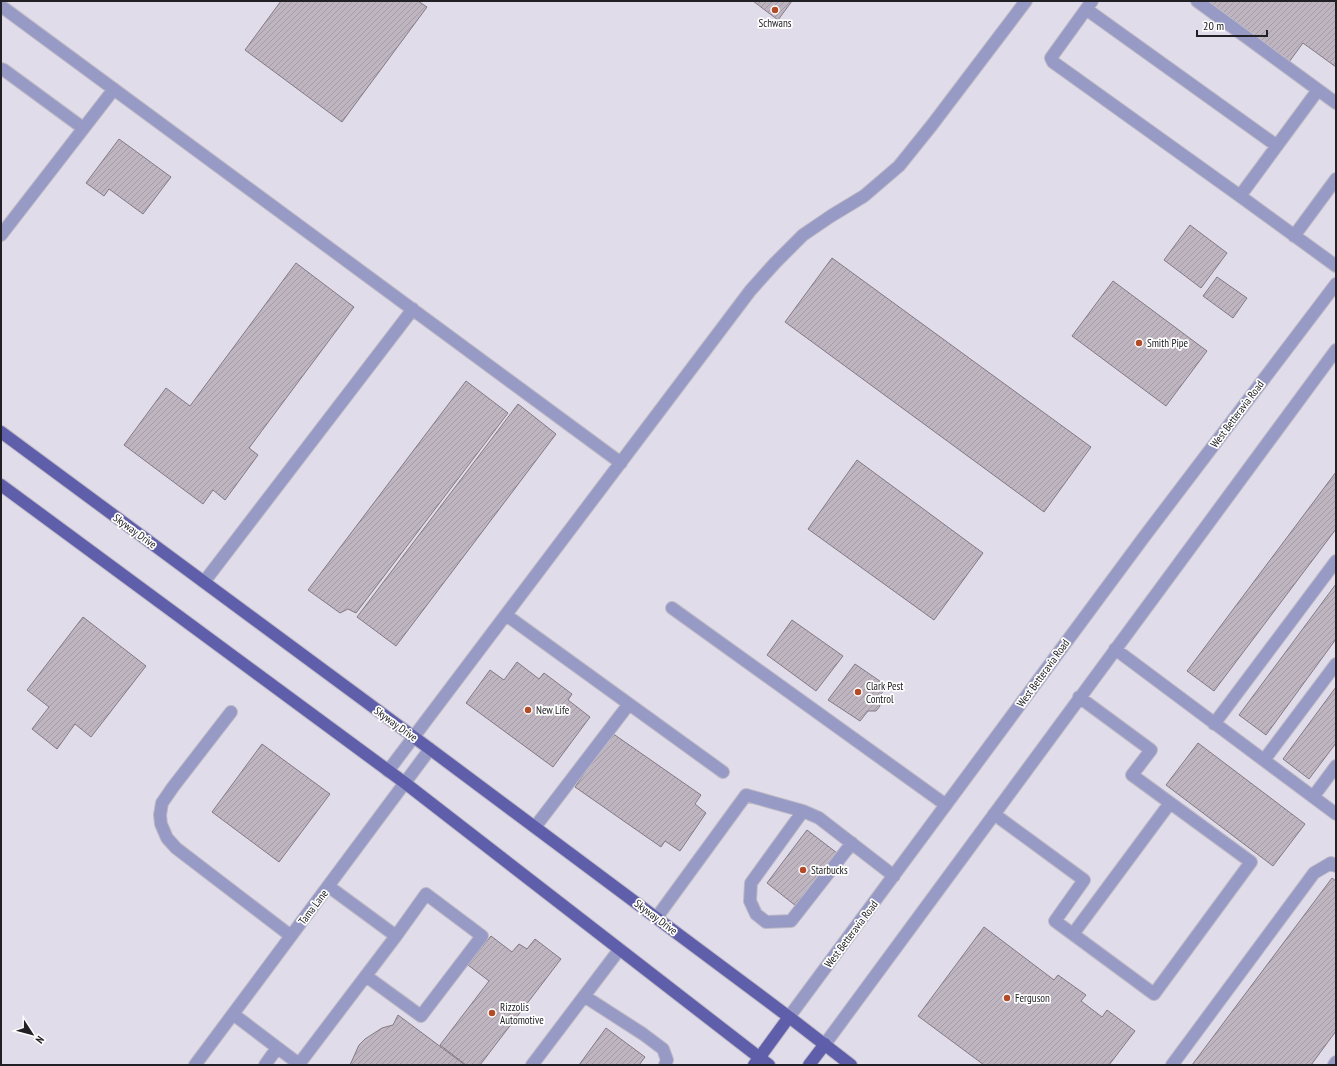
<svg xmlns="http://www.w3.org/2000/svg" width="1337" height="1066" viewBox="0 0 1337 1066" font-family="'PT Sans Narrow',sans-serif">
<style>
.building{fill:url(#building-hatch);stroke:#837a85}
.lines{fill:none;stroke-linecap:round;stroke-linejoin:round}
.minor-casing{stroke:#bebac6;stroke-width:14}
.major-casing{stroke:#bebac6;stroke-width:14}
.minor{stroke:#979ac5;stroke-width:12}
.major{stroke:#5f5eaa;stroke-width:12}
.poi-dot{fill:#b34b26;stroke:#fff;stroke-width:1.5}
.labels{text-anchor:middle;stroke-width:3.5;stroke-linejoin:round;paint-order:stroke}
.poi-label{font-size:11px;fill:#212025;stroke:#fff;text-anchor:start}
.street-label{font-size:11px;fill:#212025;stroke:#fff}
</style>
<defs>
<pattern id="building-hatch" width="6" height="6" patternUnits="userSpaceOnUse"><rect width="6" height="6" fill="#beb5c0"/><path d="M-1 1l2-2M0 6l6-6M5 7l2-2" fill="none" stroke="#a39ba5"/></pattern>
</defs>
<rect width="100%" height="100%" fill="#e1dce9"/>
<!-- building -->
<path class="building" d="M281,1h137l9,6 -85,115 -97,-72z
M753,1h39l-14,19z
M1207,1h129v66l-33,-24 -14,19z
M119,139l52,38 -28,37 -34,-25 -5,7 -18,-13z
M1190,225l37,28 -26,35 -37,-28z
M832,258l259,189 -47,65 -259,-190z
M296,263l58,44 -105,141 9,7 -33,45 -12,-10 -10,14 -79,-59 42,-57 24,18z
M1217,277l30,21 -14,20 -30,-22z
M1113,281l94,70 -41,55 -94,-70z
M466,381l42,32 -152,200 -8,-4 -8,4 -32,-23z
M518,404l38,30 -160,212 -39,-29z
M857,460l126,93 -49,67 -126,-91z
M1336,472v57l-122,162 -27,-20z
M1336,584v55l-70,96 -27,-20z
M83,617l63,49 -55,71 -16,-13 -18,25 -25,-20 17,-22 -22,-17z
M792,620l51,36 -27,35 -49,-36z
M517,662l22,17 5,-6 28,21 -4,6 22,17 -37,50 -87,-64 24,-33 14,10z
M855,664l32,22 -9,12 2,8 -4,5h-8l-8,10 -32,-21z
M1336,687v56l-27,36 -26,-20z
M612,733l89,62 -6,9 11,9 -26,38 -15,-10 -4,6 -86,-60z
M1198,743l107,81 -32,42 -107,-81z
M262,744l68,50 -51,68 -67,-50z
M807,830l30,23 -41,53 -29,-23z
M1332,878l4,3v150l-25,34h-119z
M984,927l70,53 4,-5 28,20 -5,6 21,16 5,-7 28,21 -26,34h-125l-66,-49z
M491,936l21,16 7,-8 8,5 8,-10 26,20 -81,106h-14l-26,-20 49,-64 -21,-16z
M398,1015l67,50h-115l9,-20 6,-6 17,-11 11,-3z
M606,1028l39,29 -6,8h-60z"/>
<g class="lines">
<!-- minor casing -->
<g class="minor-casing">
<path id="minor" d="M1092,1l-39,54 -2,3 2,4 187,134 96,70
M1197,1l139,102
M1,6l620,457
M1086,9l191,137
M1,69l3,1 79,58
M1240,196l78,-106
M1,235l113,-146
M1294,236l42,-57
M204,582l209,-273
M672,608l274,197
M506,615l217,157
M1115,649l221,165
M231,712l-58,75 -11,16 -2,12 1,9 6,14 9,10 115,88
M1214,724l122,-163
M1264,760l72,-96
M388,771l362,-480 25,-28 28,-28 28,-19 33,-20 35,-30 33,-41 94,-124
M1313,797l23,-31
M803,811l-52,72 -1,18 6,13 10,8 25,-1 61,-78
M994,814l90,66 -29,41 99,73 97,-132 -119,-87 19,-25 -72,-53
M535,827l94,-123
M657,917l89,-122 57,16 16,7 75,58
M1073,934l97,-131
M366,976l55,40 61,-80 -56,-42 -30,42
M584,996l59,38 20,15 4,11 -2,5
M233,1014l66,50 97,-128 -68,-50
M789,1017l355,-480 192,-253
M825,1044l511,-694
M195,1065l235,-316
M265,1065l12,-17
M532,1065l87,-115
M1172,1065l142,-192 17,-10 5,3
M1334,1065l2,-3"/>
</g>
<!-- major casing -->
<g class="major-casing">
<path id="major" d="M1,432l429,317 359,268 62,48
M1,485l404,298 364,282
M754,1065l35,-48
M809,1065l16,-21"/>
</g>
<!-- minor -->
<use href="#minor" class="minor"/>
<!-- major -->
<use href="#major" class="major"/>
</g>
<!-- markers -->
<g class="poi-dot">
<circle cx="775" cy="10" r="4"/>
<circle cx="1139" cy="343" r="4"/>
<circle cx="858" cy="692" r="4"/>
<circle cx="528" cy="710" r="4"/>
<circle cx="803" cy="870" r="4"/>
<circle cx="1007" cy="998" r="4"/>
<circle cx="492" cy="1013" r="4"/>
</g>
<g class="labels">
<!-- poi labels -->
<g class="poi-label">
<text x="775" y="27" text-anchor="middle">Schwans</text>
<text x="1147" y="347">Smith Pipe</text>
<text x="866" y="690">Clark Pest<tspan x="866" dy="13">Control</tspan></text>
<text x="536" y="714">New Life</text>
<text x="811" y="874">Starbucks</text>
<text x="1015" y="1002">Ferguson</text>
<text x="500" y="1011">Rizzolis<tspan x="500" dy="13">Automotive</tspan></text>
</g>
<!-- street labels -->
<g class="street-label">
<text transform="translate(1237 414) rotate(-53)" y="4">West Betteravia Road</text>
<text transform="translate(135 531) rotate(36)" y="4">Skyway Drive</text>
<text transform="translate(1043 673) rotate(-54)" y="4">West Betteravia Road</text>
<text transform="translate(396 724) rotate(36)" y="4">Skyway Drive</text>
<text transform="translate(313 907) rotate(-53)" y="4">Tama Lane</text>
<text transform="translate(656 917) rotate(37)" y="4">Skyway Drive</text>
<text transform="translate(851 934) rotate(-53)" y="4">West Betteravia Road</text>
</g>
</g>
<!-- border -->
<rect width="1337" height="1066" fill="none" stroke="#212025" stroke-width="4"/>
<!-- north arrow -->
<g transform="translate(32 1034) rotate(126)" stroke="#ffffff" stroke-width="3" paint-order="stroke">
<path d="M0-3L7 15L0 10L-7 15Z" fill="#212025"/>
<text y="-6" font-size="11" font-weight="bold" text-anchor="middle" fill="#212025">N</text>
</g>
<!-- scale -->
<path d="M1197 30v6h70v-6" fill="none" stroke="#212025" stroke-width="2"/>
<text x="1203" y="30" font-size="12" fill="#212025" stroke="#ffffff" stroke-width="3" paint-order="stroke">20 m</text>
</svg>
